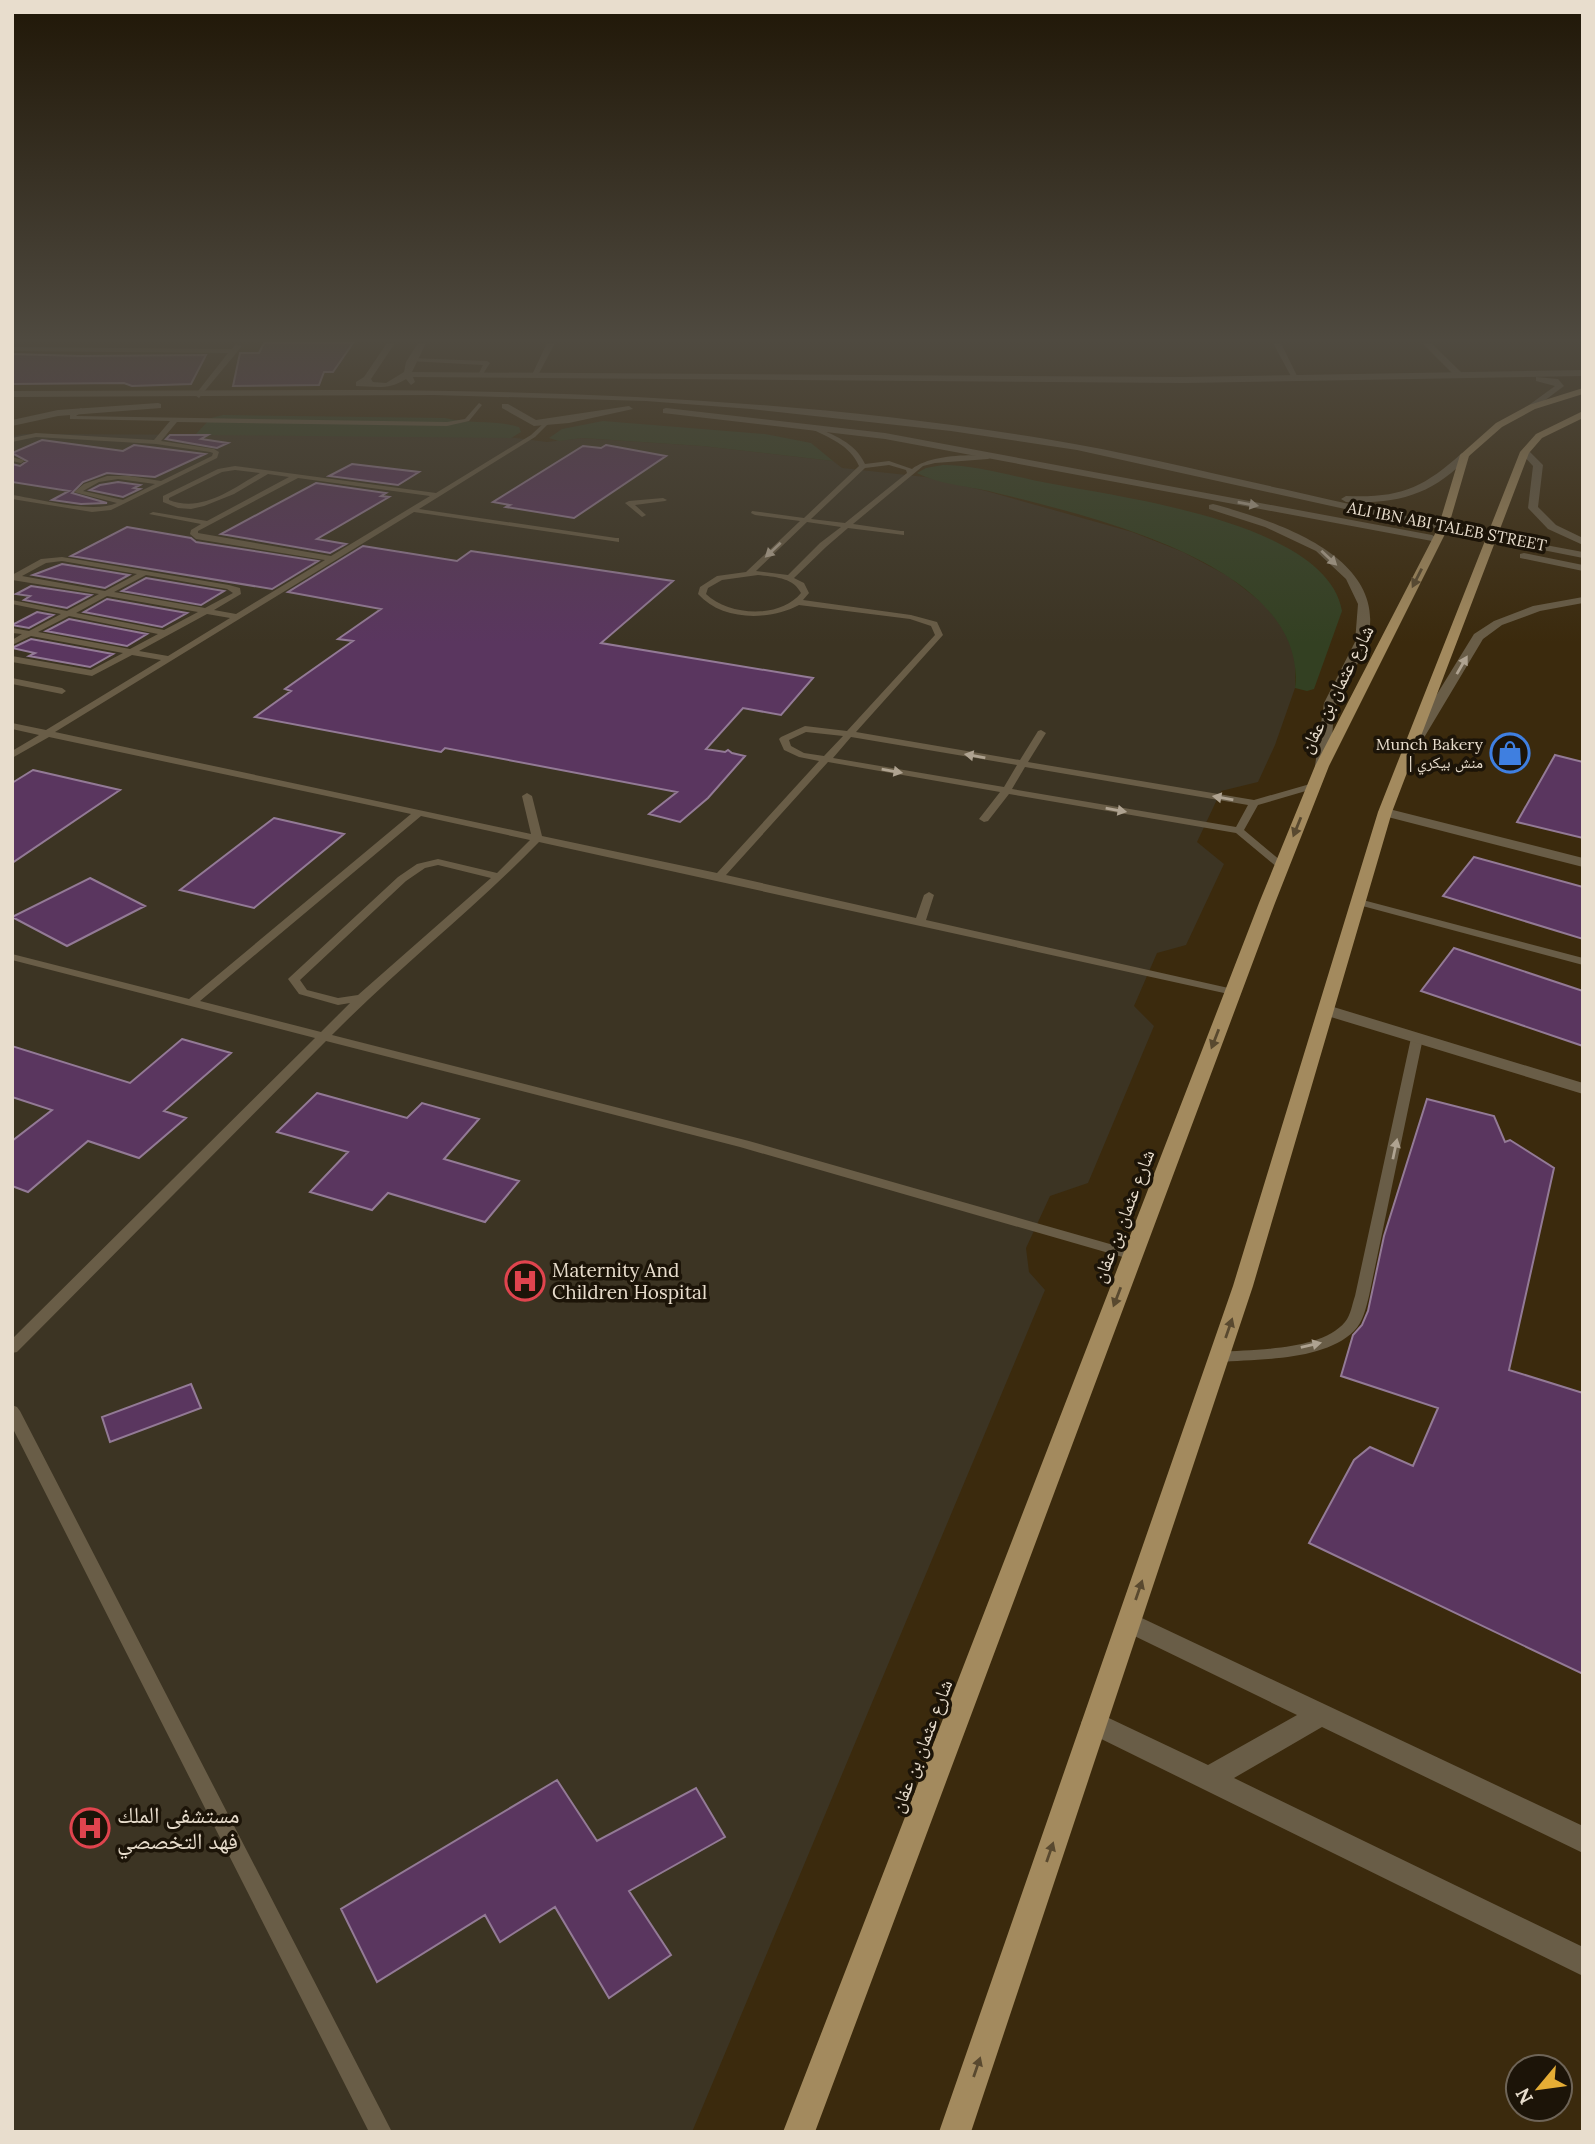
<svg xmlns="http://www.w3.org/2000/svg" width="1595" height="2144" viewBox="0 0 1595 2144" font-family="Lora,'Noto Naskh Arabic',serif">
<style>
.medical{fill:#3c3423}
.green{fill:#334022}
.building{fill:#5a365f;stroke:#937a96;stroke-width:2}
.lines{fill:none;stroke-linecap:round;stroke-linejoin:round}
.service{fill:#695d47;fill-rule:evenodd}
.minor{fill:#695d47;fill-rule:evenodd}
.tertiary{fill:#695d47;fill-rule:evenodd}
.primary{fill:#a38a5e;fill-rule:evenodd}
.oneway{fill:#afa391}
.oneway2{fill:#59492f}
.labels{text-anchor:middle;stroke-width:7;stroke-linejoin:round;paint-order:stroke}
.far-street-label{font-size:16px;fill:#e8ddcd;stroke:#1c1408}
.far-poi-label{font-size:16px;fill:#e8ddcd;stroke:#1c1408;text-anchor:end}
.street-label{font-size:19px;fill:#e8ddcd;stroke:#1c1408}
.poi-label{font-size:19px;fill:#e8ddcd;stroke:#1c1408;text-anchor:start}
.near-poi-label{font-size:23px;fill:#e8ddcd;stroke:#1c1408;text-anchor:start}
</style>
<rect width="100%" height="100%" fill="#3b2a0d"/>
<!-- medical -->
<path class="medical" d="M25,434l476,2 46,6 34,-4 121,8 131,15 9,7 83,9 61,14 146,41 51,20 45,24 36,28 24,30 7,20v34l-20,57 -17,37 -37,9 -24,51 27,22 -38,81 -29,8 -23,53 20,20 -66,157 -38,13 -24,52 3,24 16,18 -353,842h-680v-1696z"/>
<!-- green -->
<path class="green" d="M223,415l222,3c25,6 50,2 74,9l2,5 -10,6 -316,-3 16,-17z
M603,421l162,13 46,9 22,18 -131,-15 -120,-8 -23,3 -10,-3 13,-9z
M943,465c36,0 74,13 110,19 72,14 274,39 289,127l-28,78 -7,2 -12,-3c14,-125 -215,-174 -306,-197 -23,-5 -51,-7 -72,-18l9,-5z"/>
<!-- building -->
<path class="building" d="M264,343h89l-20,29h-9l-5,13 -86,1 7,-33h19z
M12,354l68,2 126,-1 -15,29 -59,2 -8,-3 -112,1z
M170,435h38l-7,4 27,4 -11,5 -51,-9z
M42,440l81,11 11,-6 71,9 -50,23 -48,-4 -24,9 -11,11 35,10 -26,1 -29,-4 17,-9 -57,-9v-18l8,2 7,-5 -15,-8z
M606,445l60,11 -92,62 -68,-11 4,-2 -17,-3 90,-56 18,2z
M352,464l67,8 -21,13 -69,-9z
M118,482l22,3 -6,3 6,1 -17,8 -33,-7 10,-5z
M316,483l70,10 -5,3 8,1 -72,42 29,5 -16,9 -109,-19z
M127,527l64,11 5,4 122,19 -46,28 -201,-33z
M363,546l94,15 14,-10 202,30 -72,62 212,35 -32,37 -38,-7 -37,41 19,3 3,-2 4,3 13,3 -37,42 -28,24 -31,-8 28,-22 -232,-44 -4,4 -186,-35 36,-26 -6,-2 68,-48 -15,-2 43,-30 -93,-17z
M62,564l67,11 -24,13 -72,-13z
M146,578l78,13 -23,14 -79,-14z
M31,586l60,9 -24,13 -43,-8 6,-4 -14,-2z
M107,599l80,14 -25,14 -78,-15z
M37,612l16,3 -24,13 -17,-3z
M69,619l78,15 -20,12 -81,-15z
M31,639l82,15 -23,13 -61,-11 6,-3 -23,-5z
M1555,755l28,7v76l-66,-16z
M33,770l87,20 -108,73v-80z
M274,818l70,16 -90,74 -74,-18z
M1474,857l109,30v52l-140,-43z
M90,878l55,28 -78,40 -55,-29z
M1454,948l129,43v55l-162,-55z
M182,1039l49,14 -67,58 22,7 -47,40 -51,-17 -60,51 -16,-6v-45l40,-31 -40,-13v-51l118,37z
M317,1093l90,25 15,-15 57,16 -35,40 75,22 -34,41 -97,-29 -16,17 -62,-18 38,-40 -71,-20z
M1427,1099l67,17 11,26 5,-2 44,28 -45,202 74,23v281l-274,-131 45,-83 16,-13 43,19 25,-58 -97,-32 12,-41 9,-10 6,-14 16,-75z
M191,1384l10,24 -91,34 -8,-25z
M557,1780l40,61 99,-53 29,49 -96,54 42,64 -62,43 -54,-91 -55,35 -15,-27 -108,67 -36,-73z"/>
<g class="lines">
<!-- service -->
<path class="service" d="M411,358l76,3 3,2 -9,14 -3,-2 5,-10 -74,-4z
M479,403l3,2 -13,16 -22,5 -270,-4 -16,19 53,8 5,3 -2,6 -106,52 -19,2 -80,-13v-4c27,4 81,19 105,8l-43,-11 10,-8 23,-8h22l32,5 51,-25 1,-3 -3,-1 -54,-8 -120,-7 -24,5v-4l24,-5 118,7 16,-19 -100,-2v-4l11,-7 3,2 -8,6 371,6 18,-3zM118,479l37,5 -32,16 -40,-9 16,-9z
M546,421l3,2 -14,14 -116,72 197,29h3v4l-205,-30 -359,220 476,102 -9,-38 5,-3 5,3 10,40 175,37 102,-112 -20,-4 -15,-7 -5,-11 2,-2 24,-11 42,5 88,-96 -4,-9 -21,-7 -111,-14c-30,16 -77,16 -101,-11l2,-7 17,-11 29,-4 54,-51 -45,-6 -4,-2 1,-2 52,7 55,-52c-9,-21 -31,-29 -50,-38v-2h4c20,9 42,16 52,38l24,-3 23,8c17,-14 57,-15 78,-13v2l-2,1 -53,4 -12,3 -70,58 48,7h3v4l-56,-7 -22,19 -32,31 10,5 5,10 -6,7 108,15 26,7 6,13 -87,97 164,28 18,-29 3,-1 5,3 -18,29 226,38 56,-16h6v4l-58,17 -14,25 43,36 -1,2h-8l-42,-35 -227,-39 -21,27 -4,1 -5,-3 21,-27 -172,-30 -102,113 190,43 8,-23 5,-3 5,3 -8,25 307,69 4,1 2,2 -2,2 -4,1 -694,-153c-66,68 -141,126 -207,193l417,106 389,111 2,3 -2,3 -5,2 -393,-113 -414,-106 -309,311 -5,1v-14l303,-301 -303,-78v-6l177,45 222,-185 -362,-77 -37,21v-7l27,-16 -27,-6v-6l34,7 115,-70 -29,-5 -40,21 -80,-14v-6l79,14 32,-17 -92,-17 -19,9v-5l10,-6 -10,-1v-5l17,3 32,-17 -49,-10v-4l55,11 32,-17 -87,-14v-5l29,-16 21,-2 167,28 11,3 1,6 -27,16 22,4 89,-54 -129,-21 -6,-5 1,-4 10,-6 -52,-10 4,-2 54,9 82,-44 -21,-3 -34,20 -30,12 -13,3 -13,-1 -15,-6v-6l55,-27 17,-3 201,27 95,-58zM889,465l17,5 1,3 -62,50 -34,-4 54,-51zM235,470l25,3c-28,16 -58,40 -91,27v-2l53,-26zM298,478l132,18 -99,60 -133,-23v-2zM807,522l34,5 -21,16 -32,32 -32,-4zM62,561l75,13 -32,17 -83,-15 24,-13zM146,575l81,14 6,4 -28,15 -91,-16zM758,575c16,2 35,2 43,18 -21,26 -72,23 -95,1l2,-6 14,-8zM107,596l91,16 -34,18 -88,-17zM207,614l23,4 -62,38 -29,-5zM69,616l89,18 -28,15 -92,-17zM806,732l37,4 -19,20 -20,-3 -13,-7 -2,-6zM851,737l166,28 -13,22 -171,-29zM1025,767l223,38 -12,22 -224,-38zM421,816l109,24 -33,33 -59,-14 -21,5 -19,13 -108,100 -2,2 11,15 39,11 12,-2 -29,29 -121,-31zM438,865l53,13 -133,117 -20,3 -31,-8 -7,-10 106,-99 19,-13z
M12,457l11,3 1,1 -3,2 -9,-2z
M663,498l4,2 -2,1 -30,4 11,10 -4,2 -17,-14 4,-2z
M12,678l50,10 4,3 -4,3 -50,-10z
M1359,899l224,59v7l-228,-61 -1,-2z
M1417,1034l6,4 -54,258c-3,12 -6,26 -15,35 -30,30 -95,28 -135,31l-5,-1 -2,-4 2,-4 5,-1c35,-3 102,-1 126,-30 6,-7 7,-18 10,-26l56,-258z
M12,1405l5,2 3,4 372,721h-23l-357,-705z"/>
<!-- minor -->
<path class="minor" d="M547,343h8l-18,34h-6z
M1273,343h8l18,37h-6z
M1422,343h9l30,29v4h-6z
M235,344l7,2 -43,52 -4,-3 33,-42 -216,-2v-4l220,2z
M502,404h6l28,16 93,-14 4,3 -64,14 -35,3 -32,-18z
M1385,808l198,50v9l-203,-52 -2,-3z
M1327,1005l256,78v11l-262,-80 -2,-4z
M1129,1612l454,214v27l-261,-126 -88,51 349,169v29l-498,-245 -4,-8 4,-8 9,-4 114,54 89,-50 -177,-86 -3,-7 3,-7z"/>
<!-- tertiary -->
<path class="tertiary" d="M387,343h8l-24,36 2,3 13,1 18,-11 2,-10 12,-19h8l-14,29 772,5 399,-7v6l-399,7 -771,-6 2,5 -4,3 -5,-6c-19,12 -32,7 -50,7v-4l8,-5z
M1536,377l22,2 6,7 -32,24 -3,-1v-4l26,-19 -19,-5z
M329,390c240,0 480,10 717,49 80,13 159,33 237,50 100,23 199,44 300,63v6l-179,-36 -327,-72 -126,-19 -200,-22 -105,-8 -212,-6 -422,2v-6z
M158,403l3,1v4l-103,8 -46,10v-6l46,-10z
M666,408l219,25 547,102 5,3 -5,3 -547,-102 -222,-26v-4z
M1522,450h6l15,15 -5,42 18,18 27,13v7l-35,-16 -20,-21 5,-42 -11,-12z
M1462,453l8,2c-37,40 -71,49 -124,47l-5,-3 5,-3c54,2 76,-7 116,-43z
M1213,504c62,17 178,53 154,138 -6,20 -21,39 -29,58 -9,21 -2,48 -11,69h-10l-2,-3 9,-63 31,-61 3,-38 -12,-25 -30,-28 -51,-24 -56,-18v-4z
M1524,553l59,12v6l-63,-13v-4z
M1583,597v6l-43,8 -38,14 -19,14 -61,102h-10l-2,-3 64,-104 20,-13 39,-15z"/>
<!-- primary -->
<path class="primary" d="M1583,388v6l-48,15 -33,18 -33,29 -21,72 -119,238 -54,137 -460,1229h-32l476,-1229 56,-137 123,-238 22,-73 36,-32 33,-18z
M1583,411v7l-41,20 -13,15 -137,359 -139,474 -282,846h-32l294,-846 145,-474 142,-360 16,-18z"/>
</g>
<!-- one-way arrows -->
<defs><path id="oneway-solid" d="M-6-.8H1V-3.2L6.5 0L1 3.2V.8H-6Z" transform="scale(1.75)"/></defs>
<g class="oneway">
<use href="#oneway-solid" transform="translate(1248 504) rotate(10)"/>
<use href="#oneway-solid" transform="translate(773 550) rotate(137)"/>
<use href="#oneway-solid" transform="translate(1329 558) rotate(43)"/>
<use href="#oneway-solid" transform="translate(1462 665) rotate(-60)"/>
<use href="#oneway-solid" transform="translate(975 756) rotate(-170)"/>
<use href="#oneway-solid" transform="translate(892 771) rotate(10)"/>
<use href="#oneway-solid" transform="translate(1223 798) rotate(-170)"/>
<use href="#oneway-solid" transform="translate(1116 810) rotate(10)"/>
<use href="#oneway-solid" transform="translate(1395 1149) rotate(-78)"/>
<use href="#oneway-solid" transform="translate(1311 1345) rotate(-13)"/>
</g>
<g class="oneway2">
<use href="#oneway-solid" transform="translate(1417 578) rotate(117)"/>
<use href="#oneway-solid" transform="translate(1297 827) rotate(112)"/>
<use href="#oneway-solid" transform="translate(1215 1039) rotate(111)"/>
<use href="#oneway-solid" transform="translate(1117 1297) rotate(111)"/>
<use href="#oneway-solid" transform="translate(1229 1328) rotate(-71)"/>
<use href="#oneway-solid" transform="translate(1139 1590) rotate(-71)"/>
<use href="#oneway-solid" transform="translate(1050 1852) rotate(-71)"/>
<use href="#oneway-solid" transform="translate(977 2067) rotate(-71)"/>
</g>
<!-- sky -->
<linearGradient id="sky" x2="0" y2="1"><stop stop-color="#201707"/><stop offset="0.53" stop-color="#4f4a40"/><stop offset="1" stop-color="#4f4a40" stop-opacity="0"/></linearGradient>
<rect width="1595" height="643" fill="url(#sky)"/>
<!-- icons -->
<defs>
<g id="shop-ring" transform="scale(2.0125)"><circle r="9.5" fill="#1c1408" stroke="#3f7fe0" stroke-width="1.5"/><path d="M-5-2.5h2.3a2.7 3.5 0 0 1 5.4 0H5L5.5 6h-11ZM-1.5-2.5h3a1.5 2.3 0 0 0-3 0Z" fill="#3f7fe0"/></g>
<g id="hospital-ring" transform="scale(2.0125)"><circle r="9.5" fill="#1c1408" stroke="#e0444e" stroke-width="1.5"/><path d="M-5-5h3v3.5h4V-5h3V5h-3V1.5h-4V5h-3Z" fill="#e0444e"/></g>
</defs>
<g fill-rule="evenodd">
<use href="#shop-ring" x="1510" y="753"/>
<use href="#hospital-ring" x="525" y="1281"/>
<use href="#hospital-ring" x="90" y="1828"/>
</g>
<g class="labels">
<!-- far-street labels -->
<g class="far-street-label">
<text transform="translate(1447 526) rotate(11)" y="6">ALI IBN ABI TALEB STREET</text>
</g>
<!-- far-poi labels -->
<g class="far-poi-label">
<text x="1483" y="750">Munch Bakery<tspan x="1483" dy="18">| منش بيكري</tspan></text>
</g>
<!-- street labels -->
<g class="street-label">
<text transform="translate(1336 689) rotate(-63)" y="7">شارع عثمان بن عفان</text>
<text transform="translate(1123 1216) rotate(-69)" y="7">شارع عثمان بن عفان</text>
<text transform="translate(921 1746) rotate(-69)" y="7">شارع عثمان بن عفان</text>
</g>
<!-- poi labels -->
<g class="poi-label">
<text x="552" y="1277">Maternity And<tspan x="552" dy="22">Children Hospital</tspan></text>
</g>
<!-- near-poi labels -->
<g class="near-poi-label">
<text x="117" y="1823">مستشفى الملك<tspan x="117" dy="26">فهد التخصصي</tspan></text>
</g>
</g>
<!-- border -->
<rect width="1595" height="2144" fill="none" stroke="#e8ddcd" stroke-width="28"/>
<!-- north arrow -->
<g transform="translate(1539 2088) rotate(241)"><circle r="33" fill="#1c1408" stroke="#6e6457" stroke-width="2"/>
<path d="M0-5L12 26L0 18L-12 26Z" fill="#e5ad35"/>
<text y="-10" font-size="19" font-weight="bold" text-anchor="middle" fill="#e8ddcd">N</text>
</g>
</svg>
